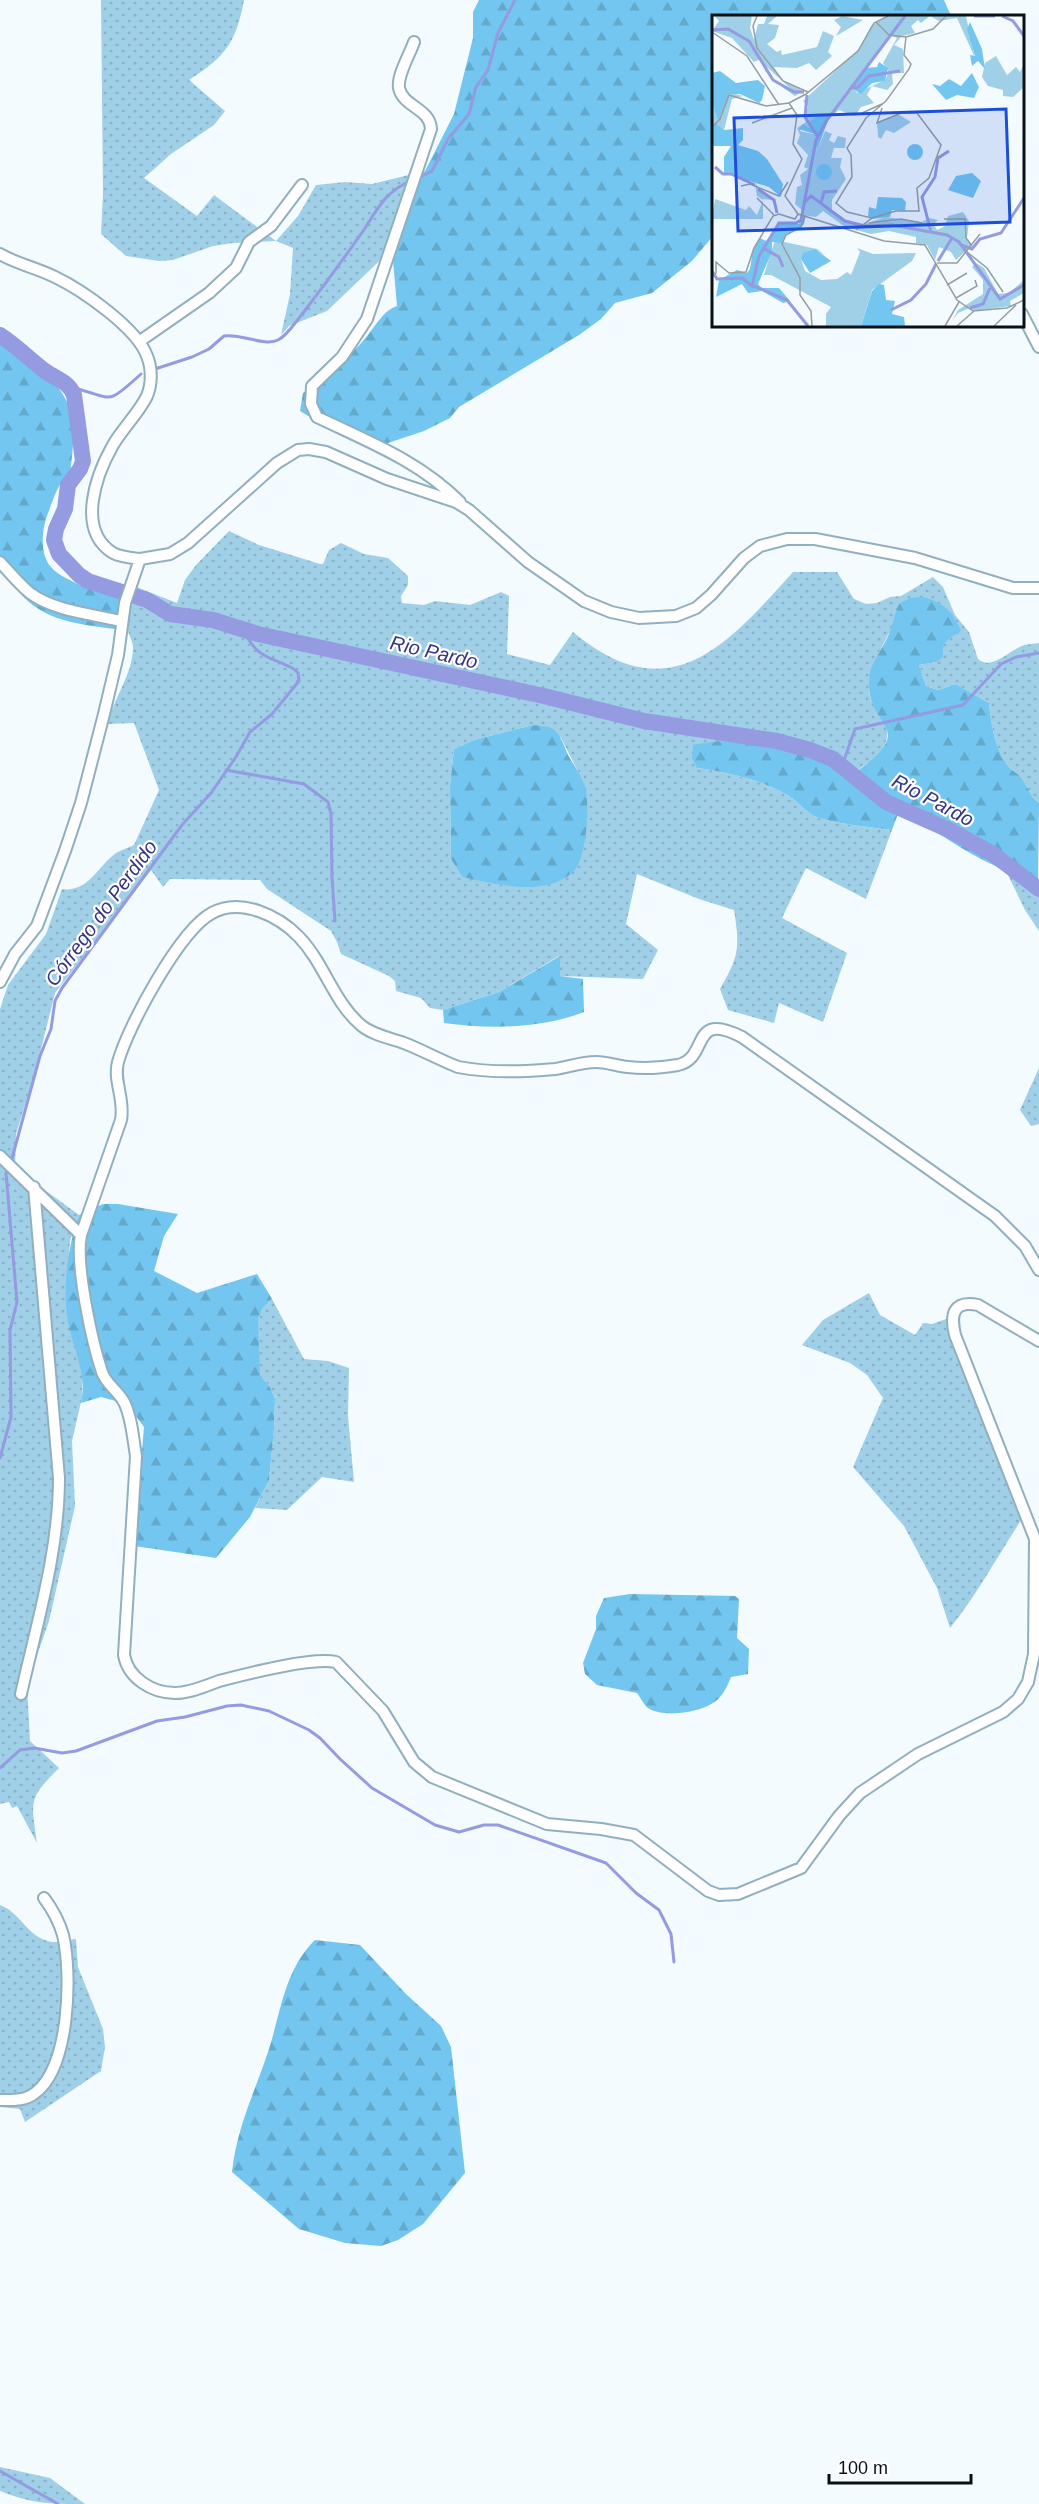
<svg xmlns="http://www.w3.org/2000/svg" width="1039" height="2504" viewBox="0 0 1039 2504" font-family="Arial,sans-serif">
<style>
.grass{fill:url(#grass-dots);fill-rule:evenodd}
.forest{fill:url(#forest-firs)}
.lines{fill:none;stroke-linecap:round;stroke-linejoin:round}
.stream{stroke:#949be0;stroke-width:3}
.river{stroke:#949be0;stroke-width:16}
.minor-casing{stroke:#91afbe;stroke-width:14}
.minor{stroke:#fff;stroke-width:10}
.labels{text-anchor:middle;stroke-width:4.5;stroke-linejoin:round;paint-order:stroke}
.water-label{font-size:20px;font-style:italic;fill:#353484;stroke:#fff}
.inset-river{fill:none;stroke:#949be0;stroke-width:3}
.inset-road{fill:none;stroke:#959ea2;stroke-width:1.5}
.view{fill:#1d4ed8;fill-opacity:0.15;stroke:#1d4ed8;stroke-width:3}
.inset-edge{fill:none;stroke:#071218;stroke-width:3}
</style>
<defs>
<pattern id="grass-dots" width="8" height="8" patternUnits="userSpaceOnUse" patternTransform="scale(1.5)"><rect width="8" height="8" fill="#a0cfe8"/><path d="M2 2h.1M6 6h.1" fill="none" stroke="#88b1c6" stroke-width="1.8" stroke-linecap="round"/></pattern>
<pattern id="forest-firs" width="22" height="20" patternUnits="userSpaceOnUse" patternTransform="scale(1.5)"><rect width="22" height="20" fill="#73c6ef"/><path d="M5 1l3.5 6h-7zM16 11l3.5 6h-7z" fill="#62a9cc"/></pattern>
</defs>
<rect width="100%" height="100%" fill="#f4fbfe"/>
<!-- grass -->
<path class="grass" d="M101,0h143c-8,43 -19,57 -55,80l36,31 -11,14 -43,29 -27,24 53,38 17,-21 62,46 22,-25 18,-31 29,-3 27,2 53,-13 -22,34 -10,43 -66,63 -38,15 -8,9 9,-41 3,-46 -17,-7 -43,2 -20,3 -40,14 -14,1 -33,-5 -25,-22 2,-41z
M229,531l30,14 61,19h3l6,-14 12,-7 23,11 24,4 20,18v9l-7,11 1,7 22,2 11,-4 35,4 31,-13 8,4 -2,58 43,11 23,-33c97,81 154,13 220,-60h44l17,27 12,5 11,-1 13,-6 11,-1 32,-19 10,10 12,28 14,17 9,27c14,12 32,-9 46,-14 4,-1 10,-1 15,-2v160c-9,-7 -10,-14 -16,-23 -3,-6 -10,-8 -14,-13 -14,-17 -18,-43 -20,-64l-33,-19 -18,6 -12,-4 -7,-21 17,-3 10,-23 5,-1 -62,-5c-7,15 -20,35 -20,51 0,20 5,20 13,33 16,27 -8,41 -27,55l-12,-2 -17,-9 -57,-17 -72,24c33,5 63,11 92,28 9,6 16,15 25,20 20,8 56,11 78,14l-26,69 -60,-31 -24,50 65,35 -24,69 -44,-19 -5,20 -46,-13 -8,-21c19,-33 20,-41 14,-79l-35,-11 -62,-25 -11,50 32,26 -15,29 -83,-3 -1,-20 -60,36 -56,18 -13,-2 -9,-10 -25,-7 -1,-10 -6,-5 -48,-22 -4,-12 -6,-11 -64,-42 -7,-9 -90,-1 -7,8 -12,-17 -96,123 -19,76 -20,65 -1,34 64,47 -9,26 -3,38v38l15,47v34l-10,43 3,65 -26,115 -22,63 3,57 29,27c-31,31 -28,32 -22,75l-20,-37 -5,2 -3,-6 -9,2v-795l8,-24 38,-51 16,-45c26,4 36,-23 54,-36 5,-3 12,-5 18,-8l25,-55 -25,-67 -26,1c5,-26 25,-49 25,-77 0,-6 -5,-12 -5,-18 -2,-15 3,-29 6,-43l43,17 8,-23 11,-15zM533,725l28,13 23,45 -52,104 -40,-4 -30,-6 -11,-18 -1,-74 4,-36 20,-9z
M1007,873l32,9v49l-14,-21z
M1039,1068v56l-8,2 -11,-16z
M869,1293l11,22 35,20 8,-12 9,1 28,-10 1,28 67,168c-27,39 -48,81 -78,118l-13,-40 -33,-62 -51,-59 30,-69 -16,-23 -17,-12 -48,-18 21,-25z
M272,1299l32,60 24,2 21,7 -1,48 6,66 -32,-5 -35,33 -32,-2 14,-29 5,-49 1,-31 -5,-12 -10,-12 -3,-22 1,-34 5,-11z
M0,1905c21,8 26,30 48,36 7,3 20,-1 28,-2l2,28 25,62 2,18 -4,24 -76,51 -5,-13 -20,-2z
M0,2467l50,11 35,26c-34,0 -53,0 -85,-13z"/>
<!-- forest -->
<path class="forest" d="M479,0h465l7,16h-237l-1,220 -21,25 -40,32 -37,10 -14,16 -22,16 -120,72 -9,11 -26,13 -42,14 -64,-23 -18,-11 3,-18c21,-19 46,-33 64,-57 9,-11 17,-26 30,-30l-5,-57 11,-44 22,-34 29,-57 19,-76v-26z
M0,333c21,18 54,42 66,67 11,21 7,50 4,73 -13,11 -16,25 -22,40 -6,15 -9,41 3,54 13,16 57,27 76,34l1,30c-30,-5 -68,-6 -94,-25 -13,-9 -24,-26 -34,-38z
M922,597c21,5 31,14 39,34 -12,8 -20,10 -18,26l-7,5 -17,3 7,21 12,4 18,-6 33,19c2,21 6,47 20,64 4,5 11,7 14,13 6,9 7,16 16,23l-1,80c-51,-17 -97,-43 -136,-80l-10,27c-22,-3 -58,-6 -78,-14 -9,-5 -16,-14 -25,-20 -29,-17 -59,-23 -92,-28l-5,-10 1,-13c43,-10 92,0 133,15 10,5 18,10 30,12 65,-48 10,-42 13,-92 1,-18 13,-29 20,-46 4,-10 6,-21 10,-30l11,-6z
M533,725c5,1 14,1 18,3 9,4 13,18 17,27 5,9 12,18 16,28 7,17 3,76 -11,89 -29,26 -77,12 -111,5l-11,-18 -1,-74 4,-36 20,-9z
M560,956v20l23,3 1,33c-44,17 -95,17 -140,11l-1,-13 56,-18z
M103,1204h15l60,10 -14,22 -10,35 43,22 60,-19 15,25 -9,9 -5,11 2,56 10,12 5,12 -1,31 -5,50 -19,37 -34,41 -82,-12 10,-119 -17,-23 -26,-7 -20,6c7,-34 -10,-56 -14,-87 -4,-33 1,-70 12,-101z
M630,1594l105,2 4,3 -2,39 12,11 -1,25 -17,3c-3,7 -6,15 -12,21 -12,14 -55,21 -71,10 -4,-3 -8,-11 -11,-15l-40,-8 -12,-11 -2,-11 13,-34v-13l8,-18z
M315,1940l45,5 46,49 35,32 10,21 14,126 -42,51 -25,16 -17,6 -36,-3 -46,-14 -67,-57c5,-46 23,-80 37,-123 12,-38 16,-80 46,-109z"/>
<g class="lines">
<!-- stream -->
<path class="stream" d="M416,179l16,-8 16,-32 21,-25 7,-27 12,-17 10,-37 17,-33
M155,369l37,-12 17,-8 15,-13c16,-3 41,11 54,4 10,-5 18,-19 25,-27 20,-26 39,-52 58,-79 16,-23 21,-40 49,-53
M70,387c44,10 34,21 71,-13
M842,766l13,-37 108,-24 38,-41 15,-7 23,-4
M226,770l78,14 24,18 3,12 1,64 3,43
M11,1162l29,-106 11,-27 4,-28 7,-13 120,-163 29,-32 25,-36 14,-25 22,-18 27,-33 -1,-8 -4,-4c-27,-14 -35,-9 -51,-39
M0,1458l11,-41 -1,-87 7,-28 -11,-129 2,-5
M0,1768l20,-18 14,-2 28,5 14,-2 81,-30 28,-4 42,-11 14,-1 28,6 40,19 11,8 20,21 32,29 63,37 24,7 25,-7h14l108,38 30,30 23,17 12,24 3,28
M0,2471l58,33"/>
<!-- river -->
<path class="river" d="M0,335c17,11 29,24 45,36 11,8 23,10 29,24l9,66 -3,8 -12,16 -3,24 -9,20 -2,11 5,14 20,21 9,6 59,19 23,14 43,6 45,14 286,62 100,25 133,20 33,9 23,9 53,43 63,28 44,24 46,35"/>
<!-- minor casing -->
<g class="minor-casing">
<path id="minor" d="M414,42c-4,12 -17,33 -15,46 4,19 31,20 32,41l-64,190 -25,38 -30,29 -1,18 6,13c52,25 102,44 143,85
M0,254c17,10 37,14 55,23 27,13 82,51 92,79 5,12 5,28 0,40 -9,18 -24,32 -34,49 -17,30 -37,85 0,108 7,4 19,5 27,6
M1022,314l17,33
M140,341l69,-48 27,-25 13,-26 22,-16 31,-41
M0,562c10,11 19,22 30,31 24,18 62,21 91,28
M0,982l15,-28 22,-28 28,-75 16,-48 23,-89 14,-59 7,-52 15,-44 30,-5 18,-11 89,-80 21,-13 11,-1 17,3 61,27 69,23 13,8 59,52 56,39 27,11 28,6 37,-2 20,-8 15,-13 33,-37 16,-12 27,-7h28l100,19 98,30h26
M0,1156l81,79 40,-115c4,-21 -8,-39 -3,-58 10,-36 62,-132 94,-149 29,-16 67,3 87,24 26,27 34,65 63,89 11,9 28,12 42,17 18,7 36,17 54,24 31,6 66,5 97,2 13,-2 27,-7 41,-7 11,0 21,4 32,5 17,2 33,1 50,-2 32,-7 11,-55 64,-28l253,179 30,30 14,24
M81,1235c-6,29 11,107 21,137 4,12 16,19 22,30 8,16 9,37 12,54l-12,199c4,23 28,38 51,38 15,0 30,-7 44,-12 27,-7 92,-24 117,-19l47,49 31,51 18,15 115,47 54,5 33,6 74,56 11,4 19,-1 63,-26 38,-52 21,-23 58,-39 85,-42 15,-13 10,-17 6,-28 1,-115 -80,-204c-5,-20 -2,-35 23,-30l61,36
M21,1694c16,-71 38,-143 38,-216l-25,-291
M0,2100c13,0 25,1 35,-7 35,-25 37,-120 28,-158 -4,-14 -10,-25 -19,-37"/>
</g>
<!-- minor -->
<use href="#minor" class="minor"/>
</g>
<g class="labels">
<!-- water labels -->
<g class="water-label">
<text transform="translate(434 652) rotate(13)" y="7">Rio Pardo</text>
<text transform="translate(933 800) rotate(28)" y="7">Rio Pardo</text>
<text transform="translate(101 913) rotate(-54)" y="7">Córrego do Perdido</text>
</g>
</g>
<!-- overview -->
<g transform="translate(712 15)">
<rect width="312" height="312" fill="#f4fbfe"/>
<path d="M3,1h37l-2,12 4,12 4,-16h6l3,-8h10l-9,8 11,1 -4,13 -8,6 10,8 4,-2 1,5 35,-8 6,-16 11,5 -6,16 4,4 -16,14 -7,-7 -12,5 -23,-1 9,14 20,10 -8,5 -13,-9 10,3 -25,-23 -1,6 -5,-14 -7,3 -22,-24 -20,-7 7,-10zM130,1l21,4 -27,16 5,-9 -7,-7zM176,1h78l9,42 -18,-40 -18,3 -9,-5 -9,7 -3,-3 -7,6 4,7 -13,3 -8,9 9,4 1,24h-12l1,11 -6,6 -15,-4 -5,9 7,8 -13,4 -6,9 -16,-6 -10,8 1,-3 -8,-2 -13,15 -5,-2 -4,5 18,4 -2,18 9,-22 7,3 -3,6 5,3 4,-7 8,2 -1,10h-11l-3,10h11l-2,9 6,12 -14,21v12l14,10 15,3 25,-8 35,5 9,-4 8,2 -4,4 3,6 8,-4 3,-10 15,-4 6,9 -2,17 5,7 -16,15 -5,-8 -12,-5 -4,13 -8,-15 -11,-2v-6l-27,-6 -18,3 -26,-7 -22,-16 -7,6 -15,-2 1,-5 -7,-6 2,-17 5,-2 -2,-10 8,-6 -4,-2 4,-12 -11,-12 3,-8 -3,-7 9,-6 -2,-6 4,-9 -5,-6 56,-52 12,-23zM179,21l6,2 -14,25 6,9 -4,8 -28,13 -6,-7zM284,41l11,19 9,-8 4,5 4,-8v23l-11,10 -10,-1v-6l-15,-4 -6,-9 3,-14zM19,78l12,3 -11,3 -8,31 -8,-7 -4,3v-23l6,18 6,-22zM186,99l13,8 -17,11 -8,-3 -5,9 -3,-2 -1,-15zM43,169l18,16 -10,-1v20h-51l3,-20 31,11 3,-4 8,9 6,-15 -6,-4zM63,225l42,9 9,7 -12,-7 -13,10 4,12 16,9 16,-1 10,-7 4,3 9,-23 -3,-4 16,6 43,-1 -4,8 -40,29 -11,36h-35v-12l5,-7 -60,-32h-7zM264,248l8,5 14,26 11,-1 15,-13v13l-14,8 1,5 -37,5 -4,-3 -12,5 -6,8 6,-11 25,-16v-14l-11,-13z" fill="#a0cfe8" fill-rule="evenodd"/>
<path d="M258,7l12,27 3,20 -7,-8 -6,5 -2,-11 5,1 -8,-27zM167,47l9,6 -3,13 -13,2 -11,11 -10,-6 14,-20 12,-1zM8,56l16,12 22,-3 7,6 -3,14 -3,3 -19,-9h-11l-11,27 -6,-18v-30zM260,58l7,14 -5,11 -17,-3 -11,5 -14,-16 8,2 9,-7 12,7zM110,98l8,2 -14,38 2,-18 -19,-6 4,-5 6,4 1,-7zM4,108l8,7 19,-2v12l-5,5 20,6 9,8 16,25 -2,13 -12,-10 -45,-14v-16l7,-11h-19v-20zM195 137a8 8 0 1 1 16 0a8 8 0 1 1-16 0ZM104 157a8 8 0 1 1 16 0a8 8 0 1 1-16 0ZM260,158l9,8 -8,17 -25,-8 8,-14zM166,182l24,1 4,4 -1,9 -13,-1 -2,7 -18,2 -4,-3 1,-9 7,2zM91,200h3l-2,9 -6,6 -12,4 -4,9 -10,-1v10l-14,32 3,4h18l11,13 -7,2 -21,-12 -14,2 -6,-9 -26,13 3,-17 18,-10 10,3 3,-4 3,-20 7,-11 6,3 15,-18 18,1zM103,234l16,12 -21,12 -9,-14 2,-6zM167,269l5,1 2,15 9,1 -3,13 12,3 1,9h9h-53l11,-35z" fill="#73c6ef"/>
<path class="inset-river" d="M262,1h21M290,1l11,5 11,15M0,15l16,-1 21,12 24,39 21,12h10M138,72l7,1 12,-12 31,-5M95,80l-2,22 13,20M3,152l8,7h8l24,11M46,174l16,11 3,13M93,187l6,-6 34,25 20,5 27,-1 55,10 12,7 41,57 24,-14M109,188l3,-11 13,-1M219,217l-9,-35 13,-20 3,-19 11,-7M249,230l11,4 8,-10 21,-6 23,-35M51,233l16,9 4,10M226,246l14,-23M0,256l5,8 25,-1 10,8 7,-30 20,-33h17l5,-3 15,-80 11,-20 78,-104M40,270l35,15 21,26M258,293l13,-4 7,-16M179,295l20,-10 15,-16 10,-20"/>
<path class="inset-road" d="M45,1l-4,10 4,22 26,33 25,11M164,7l13,13 17,2 27,-8 13,-13M0,17l35,24 32,49M77,88l8,12 -4,29 9,15 -17,37 13,18 86,27 41,4 32,55 16,11 34,-3 17,-8M150,98l20,-9M40,108l40,-15M0,112l8,-8 9,-24 37,11 23,-3 17,-9 52,-43 16,-28 14,-7M29,171l9,-2 29,12 9,-14M45,183l17,17M93,201l-4,11 -15,8 -4,9 18,34v17l11,16 1,15M160,203l24,-7h23l-2,-23 12,-10 12,-33 -24,-32h-16l-24,10 5,-15M232,204h21l1,19 6,8M157,208l32,-4 21,4M144,215l16,-12 -25,-6 -11,-9 16,-26 -1,-22 -4,-7 19,-30 20,-17 23,-32 2,-5 -7,-9 2,-18M255,237l20,16 16,24M225,248h20l23,-29M0,262l4,-4v-11l13,11 17,-1 8,-24 19,-32 6,-2 16,5 3,-5M235,270l20,-12M244,283l21,-12 -2,-6M233,311l14,-24M245,311l17,-15M282,311l22,-21"/>
<path class="view" d="M294,94l4,113 -272,9 -4,-113z"/>
<rect width="312" height="312" class="inset-edge"/>
</g>
<!-- scale -->
<path d="M829 2474v9h142v-9" fill="none" stroke="#071218" stroke-width="3"/>
<text x="838" y="2474" font-size="18" fill="#071218" stroke="#ffffff" stroke-width="4.5" paint-order="stroke">100 m</text>
</svg>
